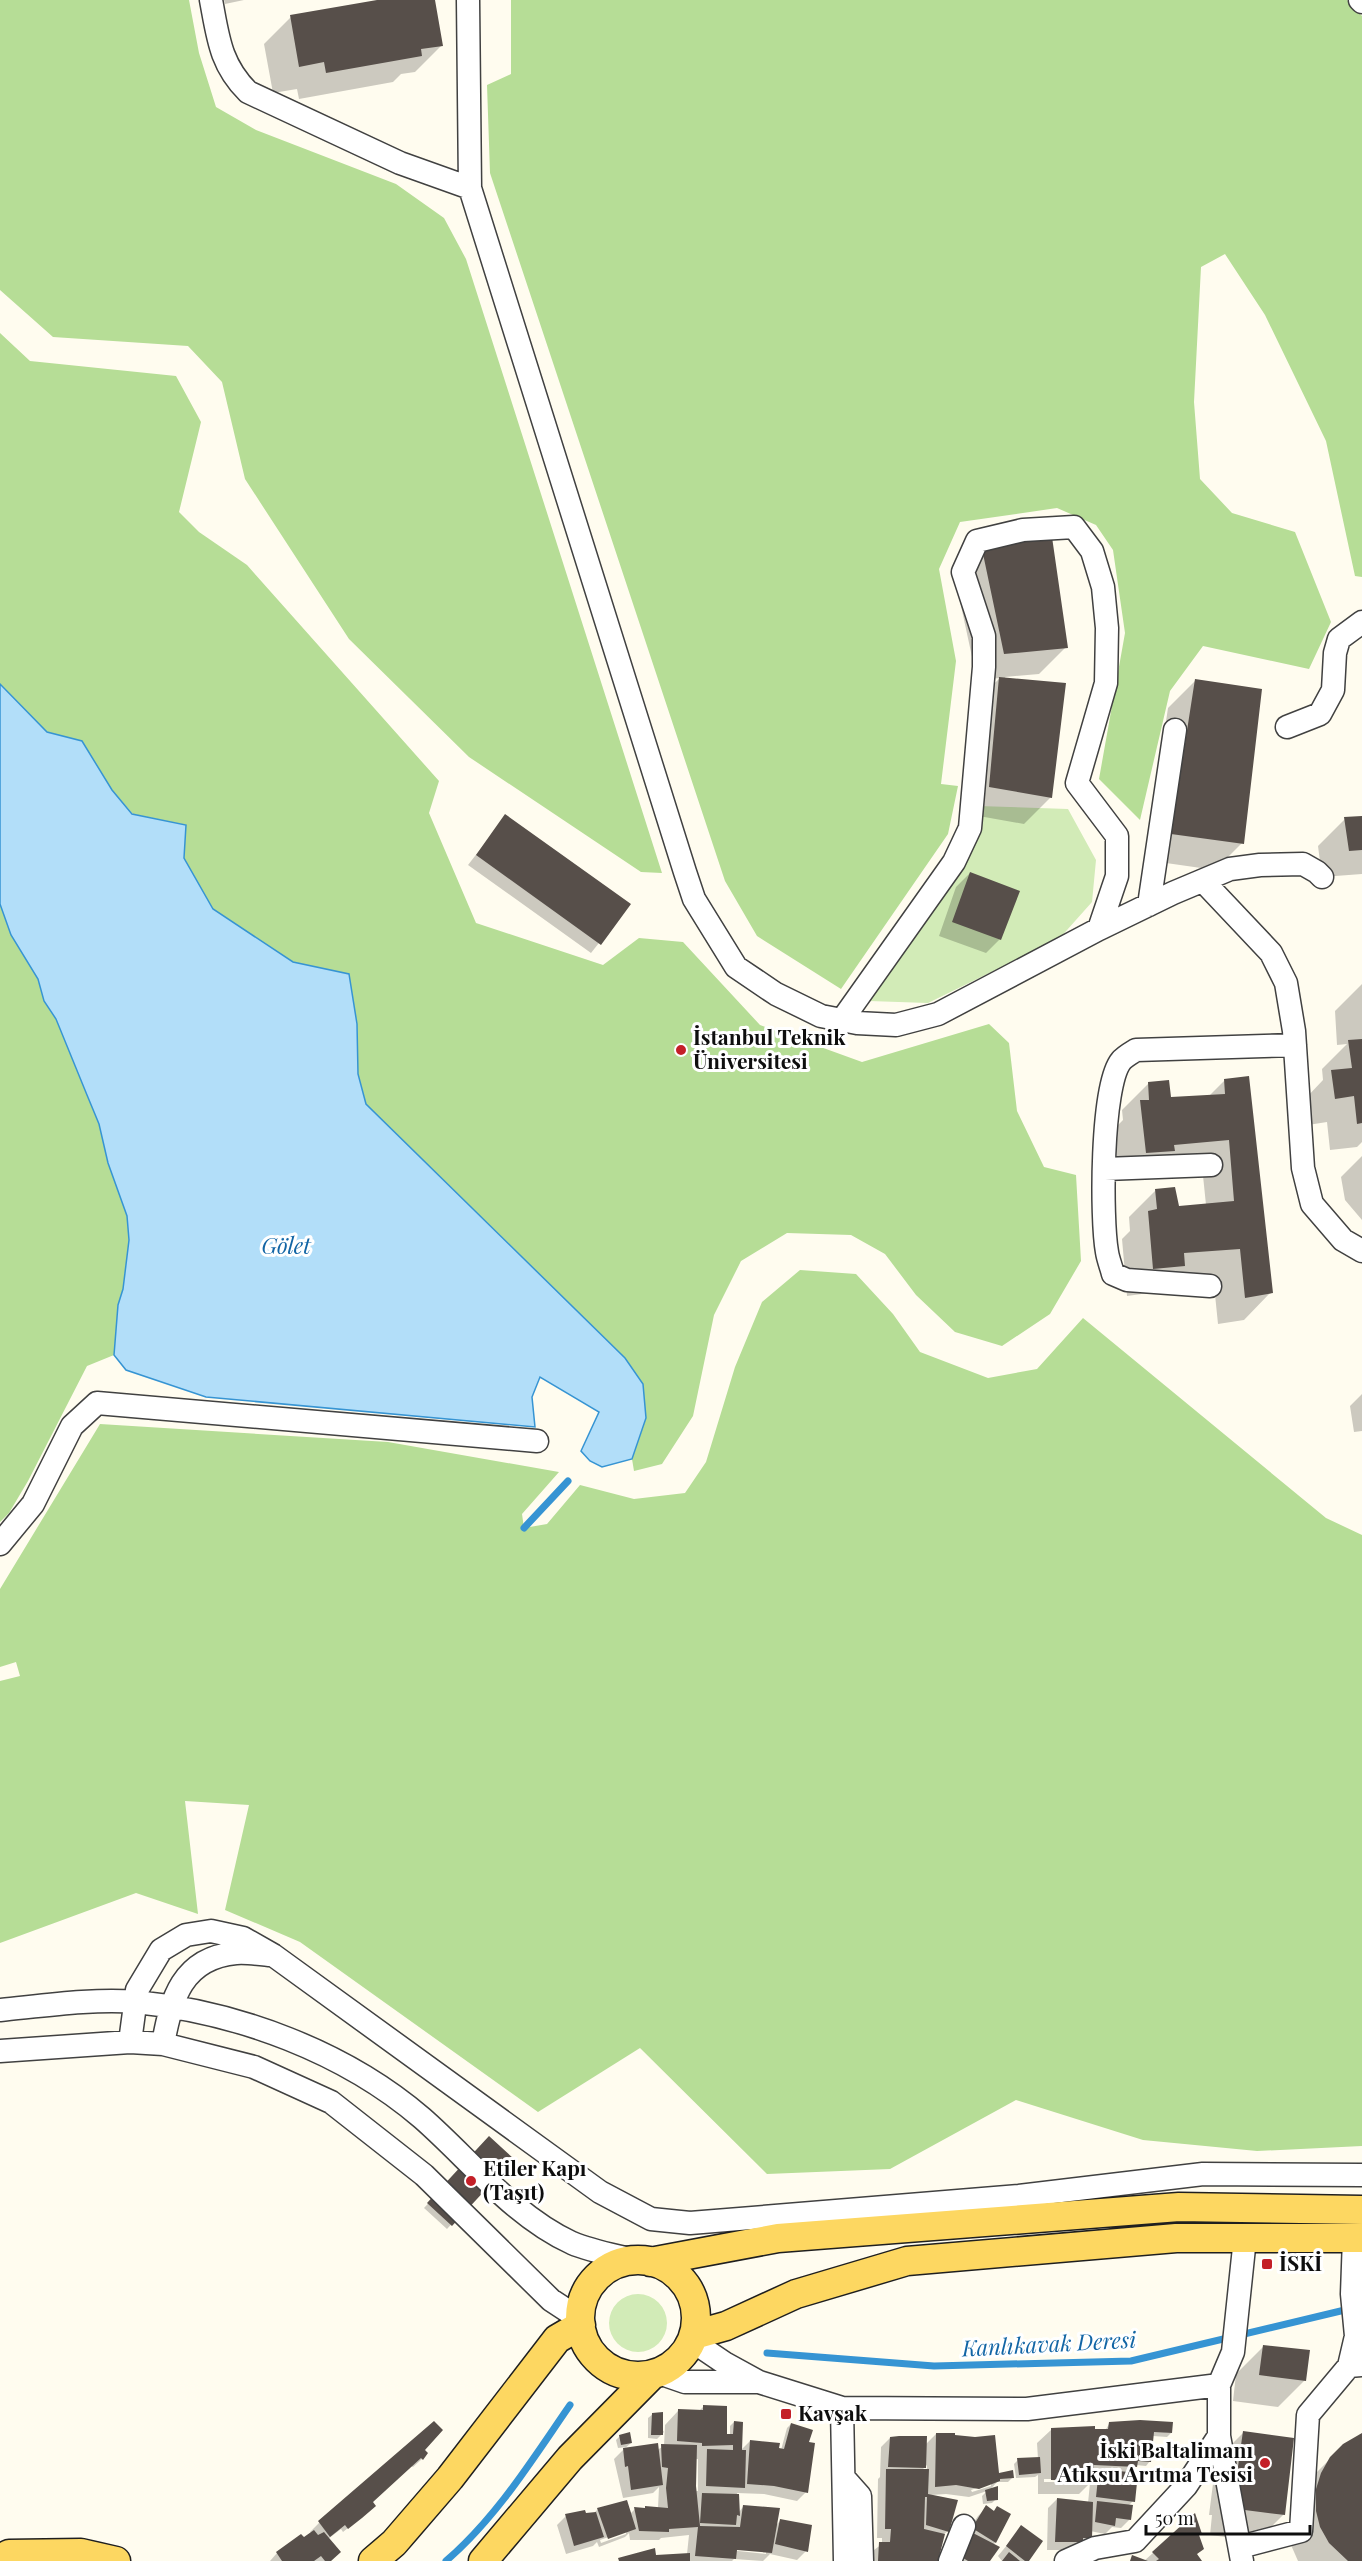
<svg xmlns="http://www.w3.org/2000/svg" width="1362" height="2561" viewBox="0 0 1362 2561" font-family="'Playfair Display',serif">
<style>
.green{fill:#d2ebb7}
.forest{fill:#b6dd96}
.water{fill:#b2def9;stroke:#3694d3;stroke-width:1.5}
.shadow{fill:#0003;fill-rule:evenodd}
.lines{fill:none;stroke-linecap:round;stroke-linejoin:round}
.stream{stroke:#3694d3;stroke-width:7}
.building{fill:#574f4a}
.minor-casing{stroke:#414141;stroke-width:25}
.major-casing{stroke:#1f1f1f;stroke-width:31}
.minor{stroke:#fff;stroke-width:22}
.major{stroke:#fdd761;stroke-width:28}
.poi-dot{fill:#c42028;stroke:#fff;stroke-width:2}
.labels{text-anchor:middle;stroke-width:6;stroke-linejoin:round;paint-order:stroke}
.poi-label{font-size:21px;font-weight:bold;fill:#0e0e0e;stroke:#fff;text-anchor:start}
.water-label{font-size:22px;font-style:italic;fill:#1265a5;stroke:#fff}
</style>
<rect width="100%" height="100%" fill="#fffcef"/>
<!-- green -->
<path class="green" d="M978,806l90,3 28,51 -4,42 -33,37 -131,64 -59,-2z
M609 2323a29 29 0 1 1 58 0a29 29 0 1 1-58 0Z"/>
<!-- forest -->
<path class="forest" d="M0,0h189l10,53 17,54 40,23 140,54 48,34 22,41 196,614 -21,-1 -172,-115 -120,-118 -104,-160 -23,-97 -34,-36 -135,-9 -53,-47z
M511,0h836l15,16v561l-7,-1 -29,-135 -61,-126 -40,-61 -24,13 -7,135 6,77 32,34 63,19 36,90 -22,47 -106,-23 -33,45 -30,129 -41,-41 26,-146 -12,-83 -17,-25 -39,-17 -97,14 -21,47 17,92 -15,123 17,2 -10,48 -107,155 -84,-53 -32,-55 -235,-708 -3,-88 24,-11z
M0,333l30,28 146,15 25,46 -22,90 20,20 48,33 192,216 -10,32 47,110 127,42 36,-27 44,4 77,83 102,37 127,-38 20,19 8,68 27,56 32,8 5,86 -31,53 -48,32 -47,-14 -39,-37 -31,-41 -34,-19 -64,-2 -46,28 -27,54 -21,101 -31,48 -28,7 -2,-12 14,-41 -21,-60 -259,-254 -8,-30 -1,-50 -8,-50 -56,-12 -80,-53 -29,-51 2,-33 -53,-11 -21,-24 -30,-49 -35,-9 -47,-48z
M0,904l11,31 27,44 6,22 12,18 31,76 12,29 9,39 19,53 2,24 -6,49 -5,16 -4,50 -27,11 -59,115 -19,32 -9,9z
M800,1270l56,4 37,40 27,38 68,26 49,-9 46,-51 243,200 36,17v611l-105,5 -114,-11 -127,-40 -126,69 -123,5 -127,-126 -102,64 -238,-170 -75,-32 24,-105 -64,-4 13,113 -62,-21 -136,50v-262l20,-5 -4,-14 -16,5v-78l100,-165 288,18 171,30 -37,42 2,14 23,-4 33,-39 54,14 51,-6 21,-31 29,-95 27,-65z"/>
<!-- water -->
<path class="water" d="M0,684l47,48 35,9 30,49 20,24 54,11 -2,33 29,51 80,53 56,12 8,50 1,50 8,30 259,254 18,26 3,34 -14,41 -30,8 -12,-6 -9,-10 18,-39 -59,-35 -8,20 3,30 -329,-30 -80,-27 -12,-15 4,-50 5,-16 6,-49 -2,-24 -19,-53 -9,-39 -12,-29 -31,-76 -12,-18 -6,-22 -27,-44 -11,-31z"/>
<!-- shadow -->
<path class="shadow" d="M224,0h20l-19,4z
M386,0h48l8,45 -27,27 -14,2 -8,8 -94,17 -2,-10 -24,4 -9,-49 27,-27z
M982,551l84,96 -27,27 -34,3 46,120 -27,27 -62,-11 10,-108 28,-27 -23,2 -22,-102z
M1195,681l47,162 -27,27 -70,-10 23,-152z
M506,816l123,89 -38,48 -123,-88z
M1362,817v57l-40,3 -4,-31 27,-27z
M970,873l30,66 -14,14 -47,-17 17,-49z
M1362,984v158l-5,5 -27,3 -3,-28 -19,3 -3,-26 18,-19 -1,-11 25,-25 -10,1 -2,-34z
M1225,1080l46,212 -27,28 -26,4 -5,-49 -43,3 -14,14 -29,4 -5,-57 8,-8 -1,-14 27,-27 22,18 28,-3 -4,-39 -56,12 -27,2 -5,-51 9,-9 -1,-10 27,-27 21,15 39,-2z
M1362,1156v64l-17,-20 -4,-23z
M1362,1394v37l-8,1 -4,-26z
M489,2138l23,21 -65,70 -23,-21z
M1263,2347l42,33 -27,27 -45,-6 3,-27z
M703,2407l22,28h5v-9l4,-4 6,29 10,-10 31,9 6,-22 4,-4 16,19 -1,49 -9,9 -33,-7 -27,-1 2,19 4,-5 32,19 5,-5 26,30 -9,9 -27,-6 -7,7 -29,-2 -2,2h-115l70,-7 2,-19 -28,3 -2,2h-29l-1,-7 -4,4 -26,10 -2,-5 -4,4 -27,8 -9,-29 9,-9 27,-2 5,-5 32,5 5,-5 23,-1 1,-21 -6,6 -30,5 -9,-39 12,-12 -8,1 -2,-8 4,-4 11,7 -7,6 33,1 7,-4 1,-21 13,-14 20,1zM695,2459h3v32h-3zM626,2531v3l-25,9 -1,-3zM729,2548l37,3v3l-37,-4z
M653,2414l11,18 -7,7 -9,-1v-20z
M1109,2424l62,9 -4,4 -14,-1 -3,25 -4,5 -10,-1 -8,8 5,28 -5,5 2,13 -9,9 -9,-1 -7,7 -15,-3v6l-17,13h-26l1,-42 9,-9 31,4 2,-20 -11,11h-41v-19l-3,2 -19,1 -2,-14 4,-4 20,-1 -1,-16 14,-13 54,1zM1044,2479h37v3h-37z
M1243,2433l41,81 -27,27 -47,-6 2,-20h-3l7,-55z
M936,2434l39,4 23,37 14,3 -4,4h-11l-8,9 7,8 -4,4 -9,1 -1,-8 5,-5 -18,6 -23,-3 -15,1 17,36 -5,4 -6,26h-67v-8l12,-9v-6h-5l1,-59 2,-2 1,-30 9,-9 35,7zM927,2465v6h-6zM991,2483v3l-19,6 -1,-2z
M1362,2435v126h-64l-7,-16 -1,-28 4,-16 9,-15 41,-41z
M423,2450l-1,9 -9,8 -2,-1 -40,36 -1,8 -27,22 -2,-3 -13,10 3,22h-61l7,-8 35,-19 -2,-2 9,-9z
M987,2507l6,5 4,-5 -2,35 -6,19h-34l9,-24 14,-21z
M1022,2527l5,34h-25l-4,-5z
M1198,2536l-2,19 4,6h-56l9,-8z"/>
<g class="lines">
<!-- stream -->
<path class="stream" d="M524,1528l44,-47
M767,2353l167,13 197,-5 218,-52
M446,2561c51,-44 86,-101 124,-156"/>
</g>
<!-- building -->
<path class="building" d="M377,0h58l8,46 -22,3 1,7 -96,17 -2,-11 -25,5 -9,-52z
M1052,537l16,111 -64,6 -22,-105z
M999,677l67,6 -14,115 -63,-11z
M1195,679l67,10 -18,155 -73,-10z
M505,814l126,90 -30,41 -125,-90z
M1362,816v34l-13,1 -5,-34z
M970,872l50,19 -19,49 -49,-18z
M1362,1039v84l-5,1 -3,-28 -19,3 -4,-29 21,-2 -4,-28z
M1249,1076l24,217 -28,5 -5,-49 -56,4 1,13 -32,3 -5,-58 9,-2 -2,-20 20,-2 4,19 55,-5 -5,-61 -55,5 1,6 -29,2 -6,-53h9l-1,-18 21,-2 2,17 54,-3 -1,-15z
M489,2136l25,23 -62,67 -25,-23z
M1263,2345l47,5 -4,31 -47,-6z
M703,2405l24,1v28h6l1,-13 9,1 -1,28h4l-1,38 -39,-2 1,-37 26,1v-5l-31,1v-3l-25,-2 1,-32 25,1z
M663,2412v23h-12l1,-22z
M1140,2420l33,2 -1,11 -18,-1 -3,30 -13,-1 -1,6 -43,-2v16l-43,-1v-52l44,-2v3h13l1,-7z
M434,2421l9,9 -18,20 3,3 -5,7 -2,-2 -48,44 3,4 -14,12 -14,11 -3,-4 -15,12 -12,-16z
M791,2423l22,7 -4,12 6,1 -7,50 -34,-7 -27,-2 3,-44 30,3 -1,5 5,1z
M1243,2431l51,7 -9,77 -48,-6 -2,-21z
M630,2432l2,11 -11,2 -2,-10z
M936,2433h19v2l20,2 20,-2 4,38 14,-3 1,8 -14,1v2l-21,8 -23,-4 -21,2z
M1362,2433v128h-14l-19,-18 -9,-16 -4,-16v-22l5,-16 9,-16 13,-13z
M899,2436h28l-1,32 -38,-1 2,-30z
M658,2443l5,42 -32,5 -3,-24 -3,1 -2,-19z
M661,2444l36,1 -1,41 4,40 40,1 3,-22 37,3 -8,45 -35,-3 -1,9 -41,-3 3,-29 -29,2v3l-30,-1 -5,-24 11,1v-2l23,2 -2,-20 2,-20 -6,-1z
M1040,2457l1,16 -22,2 -2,-17z
M886,2469h43l-1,25 30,6 -9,32 -23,-7 1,-28h-2l-1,32 21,5 -7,27h-60l1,-19h11l1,-13h-6z
M1099,2469l39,4 -3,29 -39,-5z
M998,2486v14l-11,1 -2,-11z
M702,2493l37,1 1,22 -3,-1 -1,10 -36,-2z
M1057,2498l36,4 -1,36h-9v4h-28z
M627,2500l9,29 -28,10 -11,-31z
M1097,2501l36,4 -2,15 -15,-2 -1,8 -20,-4z
M986,2505l8,6 3,-5 14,8 -15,29 -24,-15z
M585,2510l1,3 10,-1 8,25 -30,9 -9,-32z
M1195,2513l7,21 -3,1 5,14 -7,5 5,7h-46l3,-2 -7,-7z
M780,2519l32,6 -4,27 -33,-8z
M1021,2525l22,16 -14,20h-4l-19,-15z
M314,2530l4,5 6,-3 17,20 -10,9h-6l-4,-5 -7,5h-32l-6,-9 25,-18 3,3z
M973,2533l27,14 -10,14h-22l-8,-5z
M655,2548l1,7 34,-2v8h-71l-1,-3z
M1009,2552l11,9h-18z
M1132,2555l16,6h-18z"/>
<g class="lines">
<!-- minor casing -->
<g class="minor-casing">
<path id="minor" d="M211,0c7,37 9,64 37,92l152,71 70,25
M468,0l2,188 215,684 9,27 42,68 40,27 45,22 36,7 39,2 42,-11 161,-85 74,-36 57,-24 30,-4 43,-1 14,8 5,5
M1360,0l2,2
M1287,727l33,-13 13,-24 2,-37 4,-14 23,-17
M1203,881l68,72 15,30 8,48 9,137 9,36 31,36 19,11
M1149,905l26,-175
M842,1020l112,-158 16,-34 14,-161v-31l-21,-64 14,-31 46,-11 51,-3 18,24 11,36 4,41 -1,55 -29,100 40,53v40l-18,53
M1105,1169l106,-4
M1210,1286l-83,-6 -14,-6c-2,-8 -5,-15 -6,-22 -6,-33 -6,-166 14,-191 3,-4 10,-8 15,-11l159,-5
M0,1544l33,-40 39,-78 25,-23 440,38
M0,2010c41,-4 96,-12 136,-8 102,10 209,50 286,116 48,42 91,98 150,125 19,8 41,12 61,17
M130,2042l7,-52 24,-40 25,-15 25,-4 32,7 30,17 327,237 51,27 39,4 329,-27 184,-22 159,1
M163,2044c8,-45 19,-86 73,-91 10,-1 22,1 33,2
M0,2051l130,-9 33,2 91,23 77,35 93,73 127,125 29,19
M692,2341l34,23 33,18 83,26 185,1 192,-24
M1349,2366l7,-30 -4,-42 2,-56
M659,2373l26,9h73
M842,2408l3,153
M844,2478l16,18 2,65
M1240,2547l61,-16 7,-116 41,-49 13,-1
M950,2561l14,-35
M1066,2561l29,-13 40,-7 51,-55 33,-50
M1242,2561l-23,-125v-51l14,-33 12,-114"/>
</g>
<!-- major casing -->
<g class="major-casing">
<path id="major" d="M580 2318a58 58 0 1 1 116 0a58 58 0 1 1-116 0Z
M650,2262l128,-24 401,-31 183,3
M694,2335l32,-9 70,-32 111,-33 269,-23h186
M0,2559l9,-5 72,-1 35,8
M373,2561l21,-18 56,-65 107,-139 24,-14
M483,2561l87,-103 82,-83"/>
</g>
<!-- minor -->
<use href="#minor" class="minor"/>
<!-- major -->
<use href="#major" class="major"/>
</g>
<!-- markers -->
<g class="poi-dot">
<circle cx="681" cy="1050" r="6"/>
<circle cx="471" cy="2181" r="6"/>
<rect x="1261" y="2258" width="12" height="12" rx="3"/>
<rect x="780" y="2408" width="12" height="12" rx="3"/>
<circle cx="1265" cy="2463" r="6"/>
</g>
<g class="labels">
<!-- poi labels -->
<g class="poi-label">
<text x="693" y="1045">İstanbul Teknik<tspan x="693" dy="24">Üniversitesi</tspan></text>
<text x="483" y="2176">Etiler Kapı<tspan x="483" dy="24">(Taşıt)</tspan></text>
<text x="1279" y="2271">İSKİ</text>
<text x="798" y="2421">Kavşak</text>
<text x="1253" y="2458" text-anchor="end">İski Baltalimanı<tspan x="1253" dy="24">Atıksu Arıtma Tesisi</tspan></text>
</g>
<!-- water labels -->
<g class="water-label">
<text x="286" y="1254">Gölet</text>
<text transform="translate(1049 2344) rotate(-3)" y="8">Kanlıkavak Deresi</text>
</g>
</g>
<!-- scale -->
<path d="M1146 2525v9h164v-9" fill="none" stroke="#0e0e0e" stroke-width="3"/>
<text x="1155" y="2525" font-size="18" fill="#0e0e0e" stroke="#ffffff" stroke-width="4.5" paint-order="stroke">50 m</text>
</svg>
